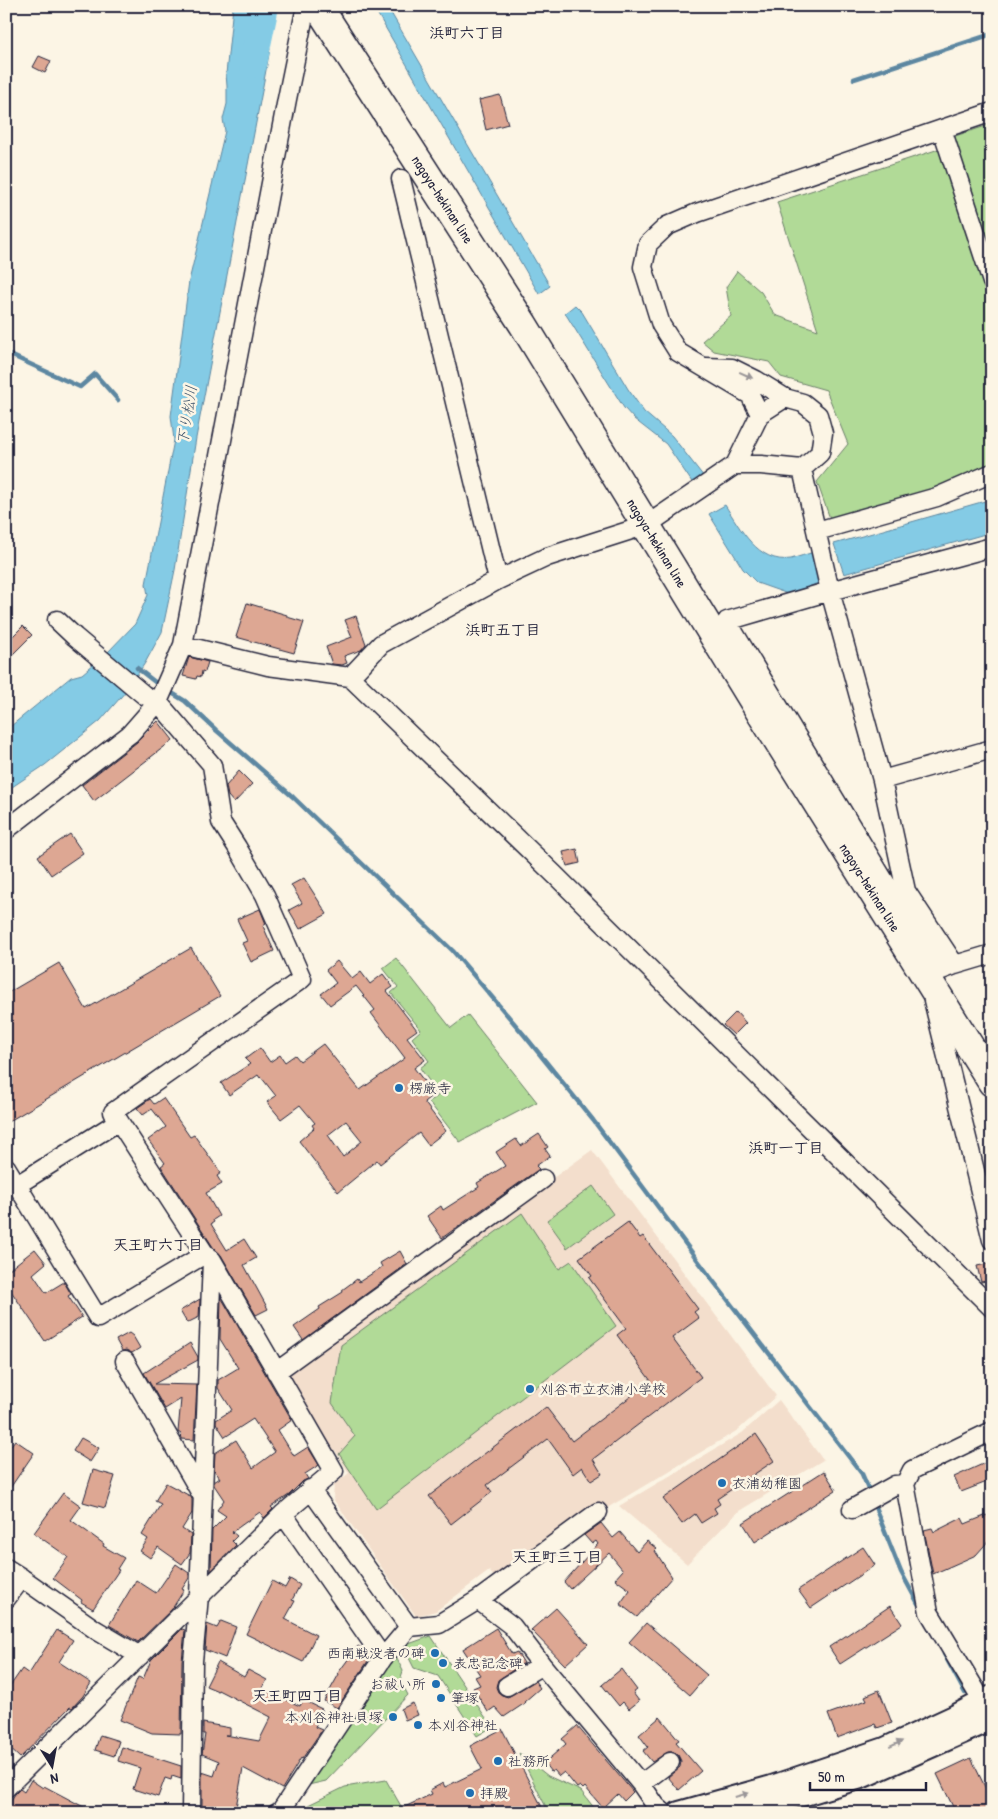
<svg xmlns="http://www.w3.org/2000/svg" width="998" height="1819" viewBox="0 0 998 1819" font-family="'Patrick Hand','Klee One',sans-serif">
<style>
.built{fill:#f3decc}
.green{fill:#b1da97;stroke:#6a7e69}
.water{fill:#84cbe5;stroke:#5d87a1}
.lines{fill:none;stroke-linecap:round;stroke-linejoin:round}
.stream{stroke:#5d87a1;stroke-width:4.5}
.river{stroke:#84cbe5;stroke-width:28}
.building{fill:#dda793;stroke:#22223b;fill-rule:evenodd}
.minor-casing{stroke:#22223b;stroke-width:21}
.tertiary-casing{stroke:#22223b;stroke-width:26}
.primary-casing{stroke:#22223b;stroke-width:31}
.minor{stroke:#fcf5e5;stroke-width:18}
.tertiary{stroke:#fcf5e5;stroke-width:22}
.primary{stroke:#fcf5e5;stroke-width:28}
.oneway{fill:#9a9698}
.poi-dot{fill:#1f6fb2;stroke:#fcf5e5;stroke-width:2}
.labels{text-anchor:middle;stroke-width:5;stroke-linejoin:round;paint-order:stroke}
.street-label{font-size:14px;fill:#22223b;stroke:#fcf5e5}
.poi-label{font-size:14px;fill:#22223b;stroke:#fcf5e5;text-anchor:start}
.neighbourhood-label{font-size:15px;font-weight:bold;fill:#22223b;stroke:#fcf5e5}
.water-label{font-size:15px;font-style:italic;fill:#3f556e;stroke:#fcf5e5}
</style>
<rect width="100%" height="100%" fill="#fcf5e5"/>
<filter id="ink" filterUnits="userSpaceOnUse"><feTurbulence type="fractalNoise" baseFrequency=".02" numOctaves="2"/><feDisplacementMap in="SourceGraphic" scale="10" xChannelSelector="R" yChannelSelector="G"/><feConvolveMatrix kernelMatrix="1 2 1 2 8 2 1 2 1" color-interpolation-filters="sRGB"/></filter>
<g filter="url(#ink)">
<!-- built -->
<path class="built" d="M592,1150l184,246 -38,34 -136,81 -104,70 -9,-10 -53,40 -20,5 -83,-117 1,-14 15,-12 -14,-23 -6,4 -45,-82z
M779,1400l44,60 -84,51 -52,53 -68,-58 123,-73z"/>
<!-- green -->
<path class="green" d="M992,124v131l-40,-118z
M939,149l53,163v161l-159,54 -16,-45 31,-38 -22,-54 -45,-13 -12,-15 -55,-11 -12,-10 29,-25 -5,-29 11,-16 24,21 14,23 43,15 -41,-128z
M396,958l55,70 17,-13 69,87 -77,40 -31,-40 10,-7 -19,-27 9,-7 -17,-23 9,-8 -30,-37 7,-6 -15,-19z
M593,1186l20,28 -46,34 -20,-28z
M522,1213l37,56 12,-8 45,65 -240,183 -37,-55 16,-18 -23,-33 9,-58z
M431,1636l61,91 -15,9 -39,-60 -24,-8 -11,-22z
M394,1653l9,18 -3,9 8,15 -82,86 -22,5z
M519,1753l29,23 33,15 17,22h-62l10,-6z
M386,1780l19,33h-60l-1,-2 -38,2 -4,-5 43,-21z"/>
<!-- water -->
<path class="water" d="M233,6h25l-1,14 13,29 -74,389 -21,132 -13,62 -17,31 -18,27 -27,31 -55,44 -39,26v-61l65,-53 11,-3 25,-21 28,-29 13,-29 -2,-11 28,-144 -3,-24 18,-135 36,-150 -2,-12 4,-15v-18l-1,-12z
M373,6h14l163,280 -11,8z
M575,305l7,7 46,77 16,23 28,24 32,41 -10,8 -28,-41 -32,-25 -10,-11 -59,-95z
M992,499v33l-148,42 -10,-30z
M725,505c15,23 33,59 66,54 8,-2 15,-5 23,-7l6,30 -29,13 -34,-12 -14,-14 -34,-55z"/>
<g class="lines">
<!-- stream -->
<path class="stream" d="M854,79l138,-45
M6,353l74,34 15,-13 23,26
M137,668l23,18
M167,690l18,11 31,29 77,67 160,154 72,85 68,84 121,162 148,192 9,21
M873,1502l28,70 20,37
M944,1654l21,39"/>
<!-- river -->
<path class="river" d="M253,64l12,-58"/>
</g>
<!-- building -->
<path class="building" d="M39,56l12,5 -6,12 -12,-6z
M500,95l8,29 -22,6 -7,-30z
M247,603l40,12v2l17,5 -10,31 -58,-16z
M356,616l10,28 -5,6 -17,6 3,7 -5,2 -10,-1 -6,-17 26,-10 -7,-17z
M23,626l9,9 -26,26v-18z
M189,657l19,5 -3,10 -3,-1 -1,6 -4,-1 -1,3 -13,-3z
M158,721l15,19 -79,61 -12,-16 55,-43z
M239,771l13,13 -18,19 -6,-7 -2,-10z
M70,834l13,19 -32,22 -13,-19z
M577,849l3,14 -13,3 -4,-14z
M304,878l23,36 -27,15 -11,-19 13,-7 -11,-18z
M260,909l6,15 -3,2 11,25 -23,11 -9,-19 5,-2 -10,-22z
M191,948l29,48 -214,127v-129l53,-31 27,46z
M337,961l15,18 9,-7 9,12 13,-10 10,13 -6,4 30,39 -10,7 18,23 -11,8 20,26 -10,8 22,29 -18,14 -9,-12 -39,31 -3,-4 -39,32 -39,-51 15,-13 -2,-3 3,-2 -15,-18 -19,14 -14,-17 9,-6 -15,-19 -1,1 -2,-3 -29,20 -8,-12 29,-19 -5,-5 15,-11 10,14 10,-7 5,7 10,-7 5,6 23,-17 37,46 45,-32 -34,-45 4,-3 -19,-24 -26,19 -9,-11 15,-11 -10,-13zM346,1121l16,20 -19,16 -15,-22z
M736,1012l10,11 -12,12 -11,-10z
M163,1098l27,39 4,-2 27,38 -4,3 5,8 -16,9 13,23 -6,4 1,2 -3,2 16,26 17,-11 12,19 -12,7 24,44 -12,6 -35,-60 -8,-8 -52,-81 4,-3 -17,-23 18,-13 -14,-18 -9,6 -6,-7 13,-9 4,5z
M539,1134l9,13 -3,2 5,7 -14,10 3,3 -97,69 -15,-22 14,-10 2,4 36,-23 -2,-4 28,-17 -9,-14 20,-13 5,7z
M628,1222l12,16 3,-2 55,73 -4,3 5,6 -27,20 29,39 -108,82 9,15 -11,7 -9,-14 -9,7 -25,-35 -61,46 5,7 -41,32 -22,-28 117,-89 26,34 79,-60 -34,-46 9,-7 -37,-50 3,-2 -13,-18z
M35,1249l11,14 -13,11 13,19 18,-11 7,12 -3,2 14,21 -37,24 -34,-50 -5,4v-23z
M400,1251l7,13 -104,76 -9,-13 26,-18 -1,-2 24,-15 -1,-2 15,-11 2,3 23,-15 -2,-4z
M992,1263v17l-11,2 -4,-16z
M221,1297l71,123 -14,10 16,26 14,-9 11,18 -14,9 3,5 -5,2 -14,14 -18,12 2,2 -9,9 -4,-6 -28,20 5,4 -5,5 4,4 -25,26 1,-41 14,-14 -9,-6 7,-10 -10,-15v-3l6,-4 -6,-8 1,-17 21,-13 17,28 22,-16 -22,-33 -28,18 -9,-14v-3l16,-10 -14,-22v-8l20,-12 -18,-29z
M200,1299l-1,18 -12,6 -7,-12z
M129,1333l4,3 7,12 -8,5 -6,-3 -4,1 -6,-11z
M190,1343l8,14v3l-44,24 43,1 -3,55 -12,-1 -1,-5 -3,-2 3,-33 -16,10 -21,-36z
M756,1434l18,27 -57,38 3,5 -6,4 3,5 -16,10 -6,-9 -13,10 -19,-25z
M81,1438l18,10 -9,14 -17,-11z
M15,1440l19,13 -28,41v-42z
M985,1463l3,6 4,-2v13l-31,12 -7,-15z
M93,1470l22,6 -10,32 -22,-6z
M824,1471l12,19 -81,52 -12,-19z
M166,1483l24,13 2,3v14l-10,16 9,6 -1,18 -8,11 -24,-17 -8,11 -10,-7 8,-12 -6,-4 19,-31 -6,-3z
M63,1493l18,13 -10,14 33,24 -1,2 21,12 -7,11 2,1 -26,39 -12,-7 1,-2 -29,-22 15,-21 -34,-24z
M987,1515l5,11v11l-16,18 -43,19 -9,-44 8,-2 2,4 28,-14 3,6z
M601,1523l12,15 7,-6 17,20 10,-11 10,8 -2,2 17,26 -35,40 -17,-13 10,-14 -15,-11 8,-9 -14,-17 -39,36 -6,-7 34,-38 -2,-3 -4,3 -8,-9z
M863,1547l12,18 -64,43 -13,-18z
M176,1564l13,9v5l-7,11 2,1 -12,19 -34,33 -29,-17 27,-45 20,13z
M290,1579l10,6 -8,15 3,1 -10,18 31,16 -13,27 -57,-28 26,-53 13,7z
M890,1606l12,18 -62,40 -11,-17z
M556,1608l32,36 -23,21 -34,-35z
M221,1621l15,6 -11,31 -20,-8 2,-26 10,4z
M646,1623l61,52 -17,20 -61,-53z
M496,1628l16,26 5,-2 7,11 -26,17 -2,7 2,5 4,3 6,2 27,-16 5,7 -16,14 1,1 -21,14 -9,-10 -7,5 -15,-24 7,-3 -5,-8 5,-2 -17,-26z
M182,1629l3,1 -3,31 -1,73 -29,-1 -32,-13 18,-43 5,2 8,-19z
M57,1630l16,10 -14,22 32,21 -8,13 -11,12 -2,-1 -50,51 -14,-13v-53l16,-23 7,5z
M358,1646l7,4 5,8 -33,50 -13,-7 15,-27 -1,-1z
M218,1662l26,15 4,-7 19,10 -5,9 38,17 3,-6 19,9 -7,18 7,3 -20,29 -1,-1 -19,31 -39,-21 -8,45h-33v-41l12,4 5,-15 -17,-7 3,-20h-2v-11l27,5v7h-5l34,6 12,-24 -53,-27v1l-12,-5z
M621,1669l16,21 -4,3 6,8 -10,8 -6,-7 -4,4 -17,-21z
M879,1690l13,33 -15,5 -2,-4 -38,14 -9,-24 39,-14 -2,-4z
M413,1703l5,12 -13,5 -4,-11z
M660,1717l19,23 -3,2 25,29 -22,19 -11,-13 12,-10 1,-6 -3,-6 -4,-3h-6l-16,10 -9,-11 5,-4 -9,-12z
M577,1726l56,66 -9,9 -6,-7 -15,14 -18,-21 -2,2 -3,-3 -3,2 -13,-16 -5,4 -5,-6 -3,2 -7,-9 22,-19 -4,-5z
M502,1729l40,78 -11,6h-91l-3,-6 -12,6h-33l40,-19 -2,-4 13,-7 2,4 37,-18 -12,-23z
M100,1735l19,6 -5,15 -19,-6z
M122,1747l59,19v13l-9,-3 -1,4 -6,-2 -7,19 -25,-8 7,-21 -22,-7z
M971,1758l15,31 6,-3v27h-36l-19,-39z
M31,1780l12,8 1,-2 51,27h-89v-5l9,-14 5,-5 4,3z"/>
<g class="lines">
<!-- minor casing -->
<g class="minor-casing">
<path id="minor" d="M942,129l50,153
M401,179l97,401
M706,367l26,1 24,12 29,18
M760,414l-10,-19 -72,-43 -17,-27 -18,-58 5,-23 19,-18 30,-13 295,-101
M735,465h26l41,4
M817,531l120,-34 55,-24
M992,547l-162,44 -103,30 212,350 16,-6 37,-11
M183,645l85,21 82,11 204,197 438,434
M350,677l31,-33 117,-64 49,-23 100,-32 88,-60 25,-51 25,-16 18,5 15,12 5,18 -3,20 -18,16 28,122 52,189 24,111 49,74
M882,780l110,-31
M6,830l124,-96 28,-32 25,-57 104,-546 19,-93
M933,1000l59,240
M119,1121l-102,64 81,133 107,-64
M6,1167l11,18
M125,1361l78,136
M276,1372l267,-193
M310,1489l99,138 30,-3 39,-24 34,26 30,39 99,119 15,22 8,7
M852,1509l43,-24 10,-1
M283,1514l100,144 26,-31
M6,1568l16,10 74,52 44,26
M6,1599l16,-21
M478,1600l120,-88
M507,1686l35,-21
M990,1711l-12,-17 -49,-82 -24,-128 7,-14 80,-39
M641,1784l29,-22
M6,1788l277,-274 51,-43 -122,-211 -7,-6 -92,-142 189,-133 -37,-84 -28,-48 -16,-25 -9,-57 -54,-63 -14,-7 -69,-58 -18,-17
M191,1813l2,-152 6,-65 13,-336
M277,1813l3,-1 103,-154"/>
</g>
<!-- tertiary casing -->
<g class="tertiary-casing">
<path id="tertiary" d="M679,1813l93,-26 113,-38 69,-32 38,-20
M742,1813l119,-36 131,-58"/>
</g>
<!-- primary casing -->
<g class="primary-casing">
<g id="primary">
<path id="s1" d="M318,6l205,318 239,391 230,367"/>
</g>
</g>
<!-- minor -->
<use href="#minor" class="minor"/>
<!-- tertiary -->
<use href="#tertiary" class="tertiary"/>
<!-- primary -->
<use href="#primary" class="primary"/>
</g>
<!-- one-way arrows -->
<defs><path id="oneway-solid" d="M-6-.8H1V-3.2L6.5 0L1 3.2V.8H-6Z" transform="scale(1.25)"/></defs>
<g class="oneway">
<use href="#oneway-solid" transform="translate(746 375) rotate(25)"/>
<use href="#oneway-solid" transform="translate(896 1744) rotate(-25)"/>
<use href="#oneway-solid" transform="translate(742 1795) rotate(-16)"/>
</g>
</g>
<!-- markers -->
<g class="poi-dot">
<circle cx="399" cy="1088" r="5"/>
<circle cx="530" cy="1389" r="5"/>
<circle cx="722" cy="1483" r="5"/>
<circle cx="435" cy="1653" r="5"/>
<circle cx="443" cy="1663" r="5"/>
<circle cx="436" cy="1684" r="5"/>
<circle cx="441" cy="1698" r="5"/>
<circle cx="393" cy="1717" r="5"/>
<circle cx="418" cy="1725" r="5"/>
<circle cx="498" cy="1761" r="5"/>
<circle cx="470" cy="1793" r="5"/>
</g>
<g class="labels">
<!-- street labels -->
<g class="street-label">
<text dy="5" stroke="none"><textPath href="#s1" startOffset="230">nagoya-hekinan line</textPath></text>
<text dy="5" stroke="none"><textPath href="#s1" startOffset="635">nagoya-hekinan line</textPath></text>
<text dy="5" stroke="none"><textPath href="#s1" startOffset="1040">nagoya-hekinan line</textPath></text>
</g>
<!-- poi labels -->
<g class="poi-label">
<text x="409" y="1093">楞厳寺</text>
<text x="540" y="1394">刈谷市立衣浦小学校</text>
<text x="732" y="1488">衣浦幼稚園</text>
<text x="425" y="1658" text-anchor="end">西南戦没者の碑</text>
<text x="453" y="1668">表忠記念碑</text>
<text x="426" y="1689" text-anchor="end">お祓い所</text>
<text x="451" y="1703">筆塚</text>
<text x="383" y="1722" text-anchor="end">本刈谷神社貝塚</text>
<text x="428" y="1730">本刈谷神社</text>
<text x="508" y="1766">社務所</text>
<text x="480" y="1798">拝殿</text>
</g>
<!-- neighbourhood labels -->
<g class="neighbourhood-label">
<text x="467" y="38">浜町六丁目</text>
<text x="503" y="635">浜町五丁目</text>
<text x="786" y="1153">浜町一丁目</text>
<text x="158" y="1250">天王町六丁目</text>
<text x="557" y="1562">天王町三丁目</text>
<text x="297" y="1701">天王町四丁目</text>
</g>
<!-- water labels -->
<g class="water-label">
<text transform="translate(187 415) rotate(-81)" y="5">下り松川</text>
</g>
</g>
<!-- margin -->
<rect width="998" height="1819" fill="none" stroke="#fcf5e5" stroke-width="25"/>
<rect x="12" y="12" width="973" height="1794" fill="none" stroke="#22223b" stroke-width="2" filter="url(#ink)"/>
<!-- north arrow -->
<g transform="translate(52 1766) rotate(169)" stroke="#fcf5e5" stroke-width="4" paint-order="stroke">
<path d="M0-4L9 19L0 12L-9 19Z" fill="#22223b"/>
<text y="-8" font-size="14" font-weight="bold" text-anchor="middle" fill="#22223b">N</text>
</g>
<!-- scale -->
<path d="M810 1782v8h116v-8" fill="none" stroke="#22223b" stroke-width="2.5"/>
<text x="818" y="1782" font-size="15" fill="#22223b" stroke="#fcf5e5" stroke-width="4" paint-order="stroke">50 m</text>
</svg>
